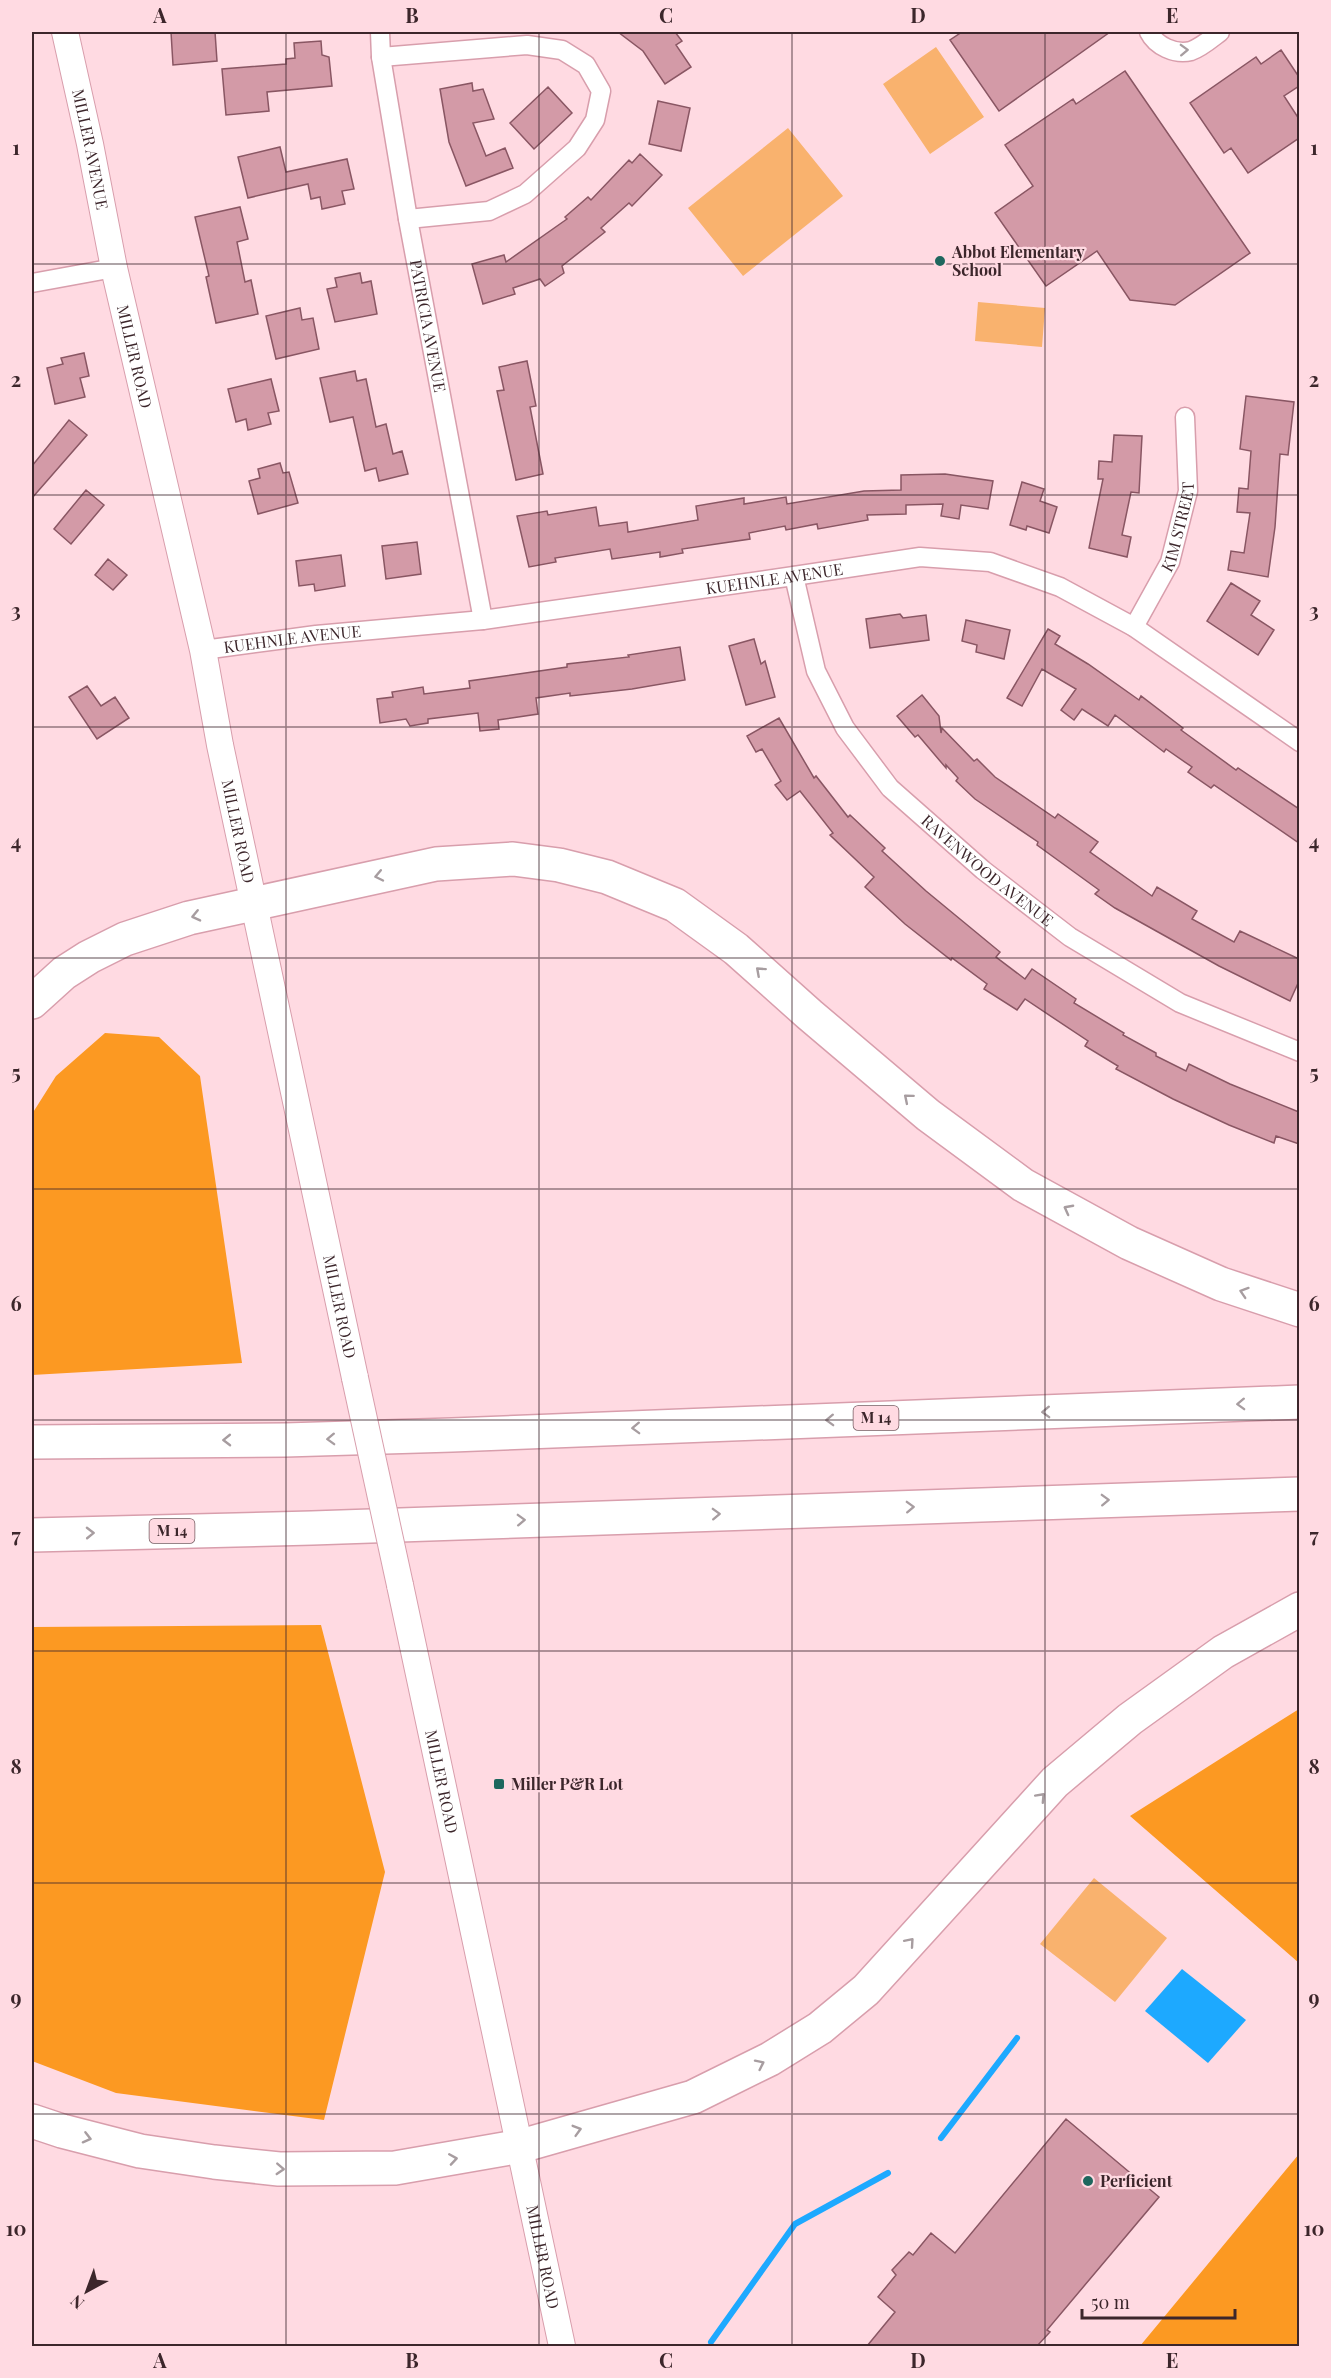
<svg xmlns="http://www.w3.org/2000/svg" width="1331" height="2378" viewBox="0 0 1331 2378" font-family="'Playfair Display',serif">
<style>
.green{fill:#f9b26e}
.forest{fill:#fc9922}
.water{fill:#1da9ff}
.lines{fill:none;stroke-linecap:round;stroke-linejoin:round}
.stream{stroke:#1da9ff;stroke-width:6}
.building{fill:#d39aa7;stroke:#895663;stroke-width:1.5}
.minor-casing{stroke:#d89eac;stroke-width:21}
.secondary-casing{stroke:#d89eac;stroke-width:28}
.motorway-casing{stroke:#d89eac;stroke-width:36}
.minor{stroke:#fff;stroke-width:18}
.secondary{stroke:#fff;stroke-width:26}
.motorway{stroke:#fff;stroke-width:33}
.secondary-bridge-casing{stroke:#d89eac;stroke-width:28;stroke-linecap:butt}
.secondary-bridge{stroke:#fff;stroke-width:26}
.oneway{stroke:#a79da0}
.grid{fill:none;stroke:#3c262b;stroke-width:1.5;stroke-opacity:0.55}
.poi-dot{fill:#1e675e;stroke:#ffdae2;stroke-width:2}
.labels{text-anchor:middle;stroke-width:4.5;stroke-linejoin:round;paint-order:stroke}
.shield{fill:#ffdae2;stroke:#765c62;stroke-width:1.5}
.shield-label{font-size:15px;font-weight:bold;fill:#3c262b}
.street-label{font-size:16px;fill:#3c262b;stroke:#ffdae2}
.poi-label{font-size:16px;font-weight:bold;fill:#3c262b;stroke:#ffdae2;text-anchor:start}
.neatline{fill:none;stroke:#3c262b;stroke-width:2}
.grid-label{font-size:20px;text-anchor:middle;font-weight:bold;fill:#3c262b}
</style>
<rect width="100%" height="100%" fill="#ffdae2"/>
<!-- green -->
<path class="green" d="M936,47l48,70 -54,37 -47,-70z
M788,128l55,68 -100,80 -55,-68z
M978,302l67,6 -3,39 -67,-6z
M1094,1878l73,60 -52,64 -75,-58z"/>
<!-- forest -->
<path class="forest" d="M105,1033l54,4 41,39 42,287 -210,12v-261l24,-38z
M321,1625l64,247 -61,248 -208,-27 -84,-32v-434z
M1299,1709v254l-169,-147z
M1299,2154v192h-159z"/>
<!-- water -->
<path class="water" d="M1182,1969l64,51 -38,43 -63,-52z"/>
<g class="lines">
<!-- stream -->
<path class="stream" d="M941,2138l76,-100
M711,2342l84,-118 93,-51"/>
</g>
<!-- building -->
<path class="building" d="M171,32h44l2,29 -44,4z
M618,32h57l7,9 -6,4 15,22 -26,17 -22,-33z
M962,32h148l-111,79 -49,-71z
M321,41l1,14 7,2 3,29 -65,6 2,19 -43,4 -4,-46 64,-5v-5l9,-1 -1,-15z
M1281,50l18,27v9l-15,10 15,23v19l-51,35 -17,-25 -7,5 -34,-50 66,-46 5,7z
M1125,71l125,182 -75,52 -45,-5 -33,-49 -51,35 -51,-73 38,-27 -28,-41 68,-46 3,5z
M472,83l1,8 10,-2 11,30 -21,4 13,33 19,-8 8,20 -47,18 -17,-44 -9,-53z
M548,87l24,26 -38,36 -24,-26z
M658,101l32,7 -9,43 -32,-7z
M280,147l6,25 61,-13 7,30 -12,2 3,13 -23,5 -2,-12 -9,2 -3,-15 -60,14 -10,-41z
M640,154l22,21 -30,31 -3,-3 -28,25 4,4 -43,34 2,7 -19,13 -5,-7 -27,9 2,6 -32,10 -11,-40 32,-9 2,7 61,-43 -2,-2 23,-20 3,3 38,-40 3,3z
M240,207l8,32 -11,3 8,40 6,-2 7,34 -42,9 -10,-46 3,-1 -14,-59z
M360,273l2,10 9,-2 6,33 -42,8 -8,-33 10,-2 -2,-9z
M300,308l2,12 11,-2 6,31 -43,10 -10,-43z
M84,353l5,23 -9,2 5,19 -30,7 -8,-36 16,-4 -2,-6z
M527,361l9,45 -6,1 13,67 -27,6 -19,-89 7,-1 -5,-23z
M355,371l2,10 9,-2 10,48 10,-3 7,30 9,-3 6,23 -29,7 -3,-13 -11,3 -12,-54 -23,5 -10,-44z
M271,379l8,32 -11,2 3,11 -23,6 -2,-11 -10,3 -8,-33z
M1246,396l48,6 -6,53 -8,-1 -5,73 -7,50 -40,-7 3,-19 13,2 6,-40 -13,-1 2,-24 9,1 3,-38 -11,-2z
M69,420l18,15 -55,63v-32z
M1114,435l28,1 -3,57 -8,-1 -9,43 9,2 -4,20 -38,-9 14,-69h-5l1,-18 13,1z
M280,463l3,10 6,-1 9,31 -40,11 -9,-33 11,-3 -2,-9z
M945,474l48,7 -5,28 -27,-4 -2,14 -18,-3 2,-12 -37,1v9l-39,1 1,5 -50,9 -1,-5 -31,6 -1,-4 -36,7 1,6 -68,10 1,4 -23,4v-5l-48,7 -2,-10 -55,9 1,4 -27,5 -12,-51 30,-5 1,4 48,-8 3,19 28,-4 1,10 70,-12 -2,-14 48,-8v6l42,-7 1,7 77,-13 37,-1v-15z
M1022,482l22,7 -4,12 17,6 -8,26 -22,-7 -1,4 -16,-5z
M86,490l18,15 -33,39 -17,-15z
M417,542l4,32 -35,5 -4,-33z
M341,555l4,31 -30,5 -1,-7 -15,2 -3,-25z
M108,559l19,16 -14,15 -18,-15z
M1231,583l29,18 -9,14 23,15 -16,25 -51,-34z
M900,614l3,4 23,-3 3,25 -59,8 -4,-29z
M966,620l44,10 -6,29 -28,-7 1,-7 -15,-4z
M1048,629l12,7 -5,8 33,20 51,36 2,-4 42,32 -2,2 55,40 2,-2 61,41v34l-85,-58 -3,3 -23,-16 4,-5 -26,-18 -2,3 -49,-37 -7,11 -26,-17 -8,11 -13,-10 15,-21 -34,-20 -20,37 -15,-8z
M754,639l7,25 4,-3 10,36 -29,8 -17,-59z
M680,647l5,33 -53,9 -62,7v-3l-34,5 2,16 -40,6 1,9 -19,2 -2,-18 -50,6v4l-18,3 -4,-7 -26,4 -3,-24 16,-2 -1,-5 31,-5 1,7 46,-6 -1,-7 98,-14v-3l62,-7 -1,-2z
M87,686l14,20 14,-9 14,21 -32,21 -28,-42z
M922,695l17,21 2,17 1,-5 32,33 3,-2 18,18 60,41 3,-4 40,28 -8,10 62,44 5,-9 40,24 -5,8 42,23 6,-11 59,28v22l-9,20 -71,-35 -104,-58 -20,-14 4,-4 -62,-45 1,-3 -63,-43 -19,-18 2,-3 -12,-13v3l-28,-33 -3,2 -18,-21z
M779,718l35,60 2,-2 32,41 2,-2 35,33 -3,3 44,40 74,61 -4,5 29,22 7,-10 44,30 -2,4 50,30 -1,2 33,18v3l30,15 3,-7 41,20 69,28v32l-23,-8 -2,7 -45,-18 -56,-26 -57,-30 2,-3 -33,-20 3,-5 -63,-42 -8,11 -33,-21 3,-5 -35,-26 -1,2 -46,-36 -40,-37 9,-10 -44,-42 3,-2 -33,-42 -13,9 -12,-15 6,-4 -19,-32 -6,3 -9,-16z
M1066,2119l93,78 -112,133 3,2 -13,14h-170l28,-34 -17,-15 18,-22 -4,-5 17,-18 4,3 18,-22 24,20z"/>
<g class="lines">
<!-- minor casing -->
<g class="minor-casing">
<g id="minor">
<path id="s1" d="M380,32l1,25 27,162 75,401"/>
<path d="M1149,32c7,14 26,23 42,19 11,-4 21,-13 29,-19"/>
<path d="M381,57l146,-12 35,5 24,15 15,26 -6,29 -18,28 -52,46 -36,17 -81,8"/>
<path d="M32,283l82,-15"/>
<path id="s2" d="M794,576l22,95 29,57 45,60 93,82 87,67 110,66 120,49"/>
<path id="s3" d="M1134,627l36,-65 18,-71 -3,-74"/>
<path id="s4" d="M203,650l113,-15 167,-15 311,-44 126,-19 70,5 70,25 74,40 166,115"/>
</g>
</g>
<!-- secondary casing -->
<g class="secondary-casing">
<g id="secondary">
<path id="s5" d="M65,32l25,112 24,124 89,382 17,95 135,633"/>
<path id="s6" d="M400,1585l162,761"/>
</g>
</g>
<!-- motorway casing -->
<g class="motorway-casing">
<path id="motorway" d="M32,1002l32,-29 25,-16 36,-18 64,-21 64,-14 183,-40 77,-5 46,6 48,12 68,28 61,44 74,66 118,100 95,70 106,58 92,41 79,26
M32,1442l253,-2 167,-5 848,-33
M32,1535l280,-7 988,-34
M32,2121l30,10 78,20 74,11 65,7 116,-1 126,-22 172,-49 77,-38 50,-31 46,-38 189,-208 75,-63 93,-67 77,-43"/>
</g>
<!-- minor -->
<use href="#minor" class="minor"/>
<!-- secondary -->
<use href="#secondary" class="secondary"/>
<!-- motorway -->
<use href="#motorway" class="motorway"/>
<!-- secondary-bridge casing -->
<g class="secondary-bridge-casing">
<path id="secondary-bridge" d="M355,1378l45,207"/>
</g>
<!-- secondary-bridge -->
<use href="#secondary-bridge" class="secondary-bridge"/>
</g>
<!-- one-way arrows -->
<defs><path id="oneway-chevron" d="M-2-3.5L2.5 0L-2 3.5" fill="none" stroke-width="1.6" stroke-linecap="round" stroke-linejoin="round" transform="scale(1.5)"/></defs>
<g class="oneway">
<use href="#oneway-chevron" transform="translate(1184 50) rotate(-2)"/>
<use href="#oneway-chevron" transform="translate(379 876) rotate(168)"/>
<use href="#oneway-chevron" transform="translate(196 916) rotate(167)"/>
<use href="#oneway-chevron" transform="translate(760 971) rotate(-138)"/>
<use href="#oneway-chevron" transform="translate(908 1098) rotate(-140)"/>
<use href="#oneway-chevron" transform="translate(1068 1209) rotate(-152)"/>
<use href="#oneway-chevron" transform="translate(1244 1292) rotate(-162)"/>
<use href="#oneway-chevron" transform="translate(1241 1404) rotate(178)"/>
<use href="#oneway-chevron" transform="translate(1046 1412) rotate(178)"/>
<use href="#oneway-chevron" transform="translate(830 1420) rotate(178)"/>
<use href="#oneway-chevron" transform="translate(636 1428) rotate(178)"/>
<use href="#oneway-chevron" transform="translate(331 1439) rotate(178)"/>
<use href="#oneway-chevron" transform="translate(227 1440) rotate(179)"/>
<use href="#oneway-chevron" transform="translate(1105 1500) rotate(-2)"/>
<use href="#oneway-chevron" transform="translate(910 1507) rotate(-2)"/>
<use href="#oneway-chevron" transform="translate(716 1514) rotate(-2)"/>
<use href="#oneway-chevron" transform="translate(521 1520) rotate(-2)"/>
<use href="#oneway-chevron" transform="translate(90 1533) rotate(-1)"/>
<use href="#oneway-chevron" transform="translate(1041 1797) rotate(-47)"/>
<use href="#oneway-chevron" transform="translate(910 1942) rotate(-49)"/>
<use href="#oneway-chevron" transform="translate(760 2064) rotate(-26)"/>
<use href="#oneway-chevron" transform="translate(577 2130) rotate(-16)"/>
<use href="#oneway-chevron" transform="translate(87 2138) rotate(14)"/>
<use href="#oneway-chevron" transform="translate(453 2159) rotate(-9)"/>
<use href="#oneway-chevron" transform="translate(280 2169) rotate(3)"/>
</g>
<!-- grid -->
<path class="grid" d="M286,32v2314M539,32v2314M792,32v2314M1045,32v2314M32,264h1268M32,495h1268M32,727h1268M32,958h1268M32,1189h1268M32,1420h1268M32,1651h1268M32,1883h1268M32,2114h1268"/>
<!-- markers -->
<g class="poi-dot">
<circle cx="940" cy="261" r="6"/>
<rect x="493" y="1778" width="12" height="12" rx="3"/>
<circle cx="1088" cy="2181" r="6"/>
</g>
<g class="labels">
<!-- shield labels -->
<g class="shield">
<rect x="853.5" y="1406" width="45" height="24" rx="4.5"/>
<rect x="149.5" y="1519" width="45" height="24" rx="4.5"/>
</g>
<g class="shield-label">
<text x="876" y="1423">M 14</text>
<text x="172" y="1536">M 14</text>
</g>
<!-- street labels -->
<g class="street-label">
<text dy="6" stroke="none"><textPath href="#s5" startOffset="120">MILLER AVENUE</textPath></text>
<text dy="6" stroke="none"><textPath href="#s1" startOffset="298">PATRICIA AVENUE</textPath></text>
<text dy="6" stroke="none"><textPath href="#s5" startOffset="332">MILLER ROAD</textPath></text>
<text dy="6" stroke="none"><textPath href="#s3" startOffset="111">KIM STREET</textPath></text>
<text dy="6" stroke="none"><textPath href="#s4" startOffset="576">KUEHNLE AVENUE</textPath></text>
<text dy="6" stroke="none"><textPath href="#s4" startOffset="90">KUEHNLE AVENUE</textPath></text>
<text dy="6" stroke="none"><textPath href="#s5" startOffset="818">MILLER ROAD</textPath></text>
<text dy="6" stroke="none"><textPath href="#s2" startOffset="364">RAVENWOOD AVENUE</textPath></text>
<text dy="6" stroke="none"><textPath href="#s5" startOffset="1304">MILLER ROAD</textPath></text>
<text dy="6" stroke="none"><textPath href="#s6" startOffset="201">MILLER ROAD</textPath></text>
<text dy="6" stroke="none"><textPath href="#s6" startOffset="687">MILLER ROAD</textPath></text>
</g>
<!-- poi labels -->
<g class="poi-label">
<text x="952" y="258">Abbot Elementary<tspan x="952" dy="18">School</tspan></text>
<text x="511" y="1790">Miller P&amp;R Lot</text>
<text x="1100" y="2187">Perficient</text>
</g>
</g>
<!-- border -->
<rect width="1331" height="2378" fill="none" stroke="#ffdae2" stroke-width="66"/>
<!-- north arrow -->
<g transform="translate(87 2291) rotate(221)" stroke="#ffdae2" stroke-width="4.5" paint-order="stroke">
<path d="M0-4.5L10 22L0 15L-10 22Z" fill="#3c262b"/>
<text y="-9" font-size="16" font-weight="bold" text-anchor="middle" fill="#3c262b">N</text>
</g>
<!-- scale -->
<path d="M1082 2309v9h153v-9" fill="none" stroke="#3c262b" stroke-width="3"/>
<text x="1091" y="2309" font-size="18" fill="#3c262b" stroke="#ffdae2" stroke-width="4.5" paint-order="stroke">50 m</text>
<rect x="33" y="33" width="1265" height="2312" class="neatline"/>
<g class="grid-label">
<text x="160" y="23">A</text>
<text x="412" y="23">B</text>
<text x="666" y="23">C</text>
<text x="918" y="23">D</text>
<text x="1172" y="23">E</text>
<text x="16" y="155">1</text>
<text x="1314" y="155">1</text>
<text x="16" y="387">2</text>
<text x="1314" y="387">2</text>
<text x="16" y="618">3</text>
<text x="1314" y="618">3</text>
<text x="16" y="849">4</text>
<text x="1314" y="849">4</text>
<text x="16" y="1080">5</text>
<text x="1314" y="1080">5</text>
<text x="16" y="1311">6</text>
<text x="1314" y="1311">6</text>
<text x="16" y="1543">7</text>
<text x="1314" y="1543">7</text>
<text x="16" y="1774">8</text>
<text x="1314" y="1774">8</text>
<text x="16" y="2005">9</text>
<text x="1314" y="2005">9</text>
<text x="16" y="2236">10</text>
<text x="1314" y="2236">10</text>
<text x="160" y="2368">A</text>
<text x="412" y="2368">B</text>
<text x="666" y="2368">C</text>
<text x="918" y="2368">D</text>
<text x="1172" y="2368">E</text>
</g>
</svg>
